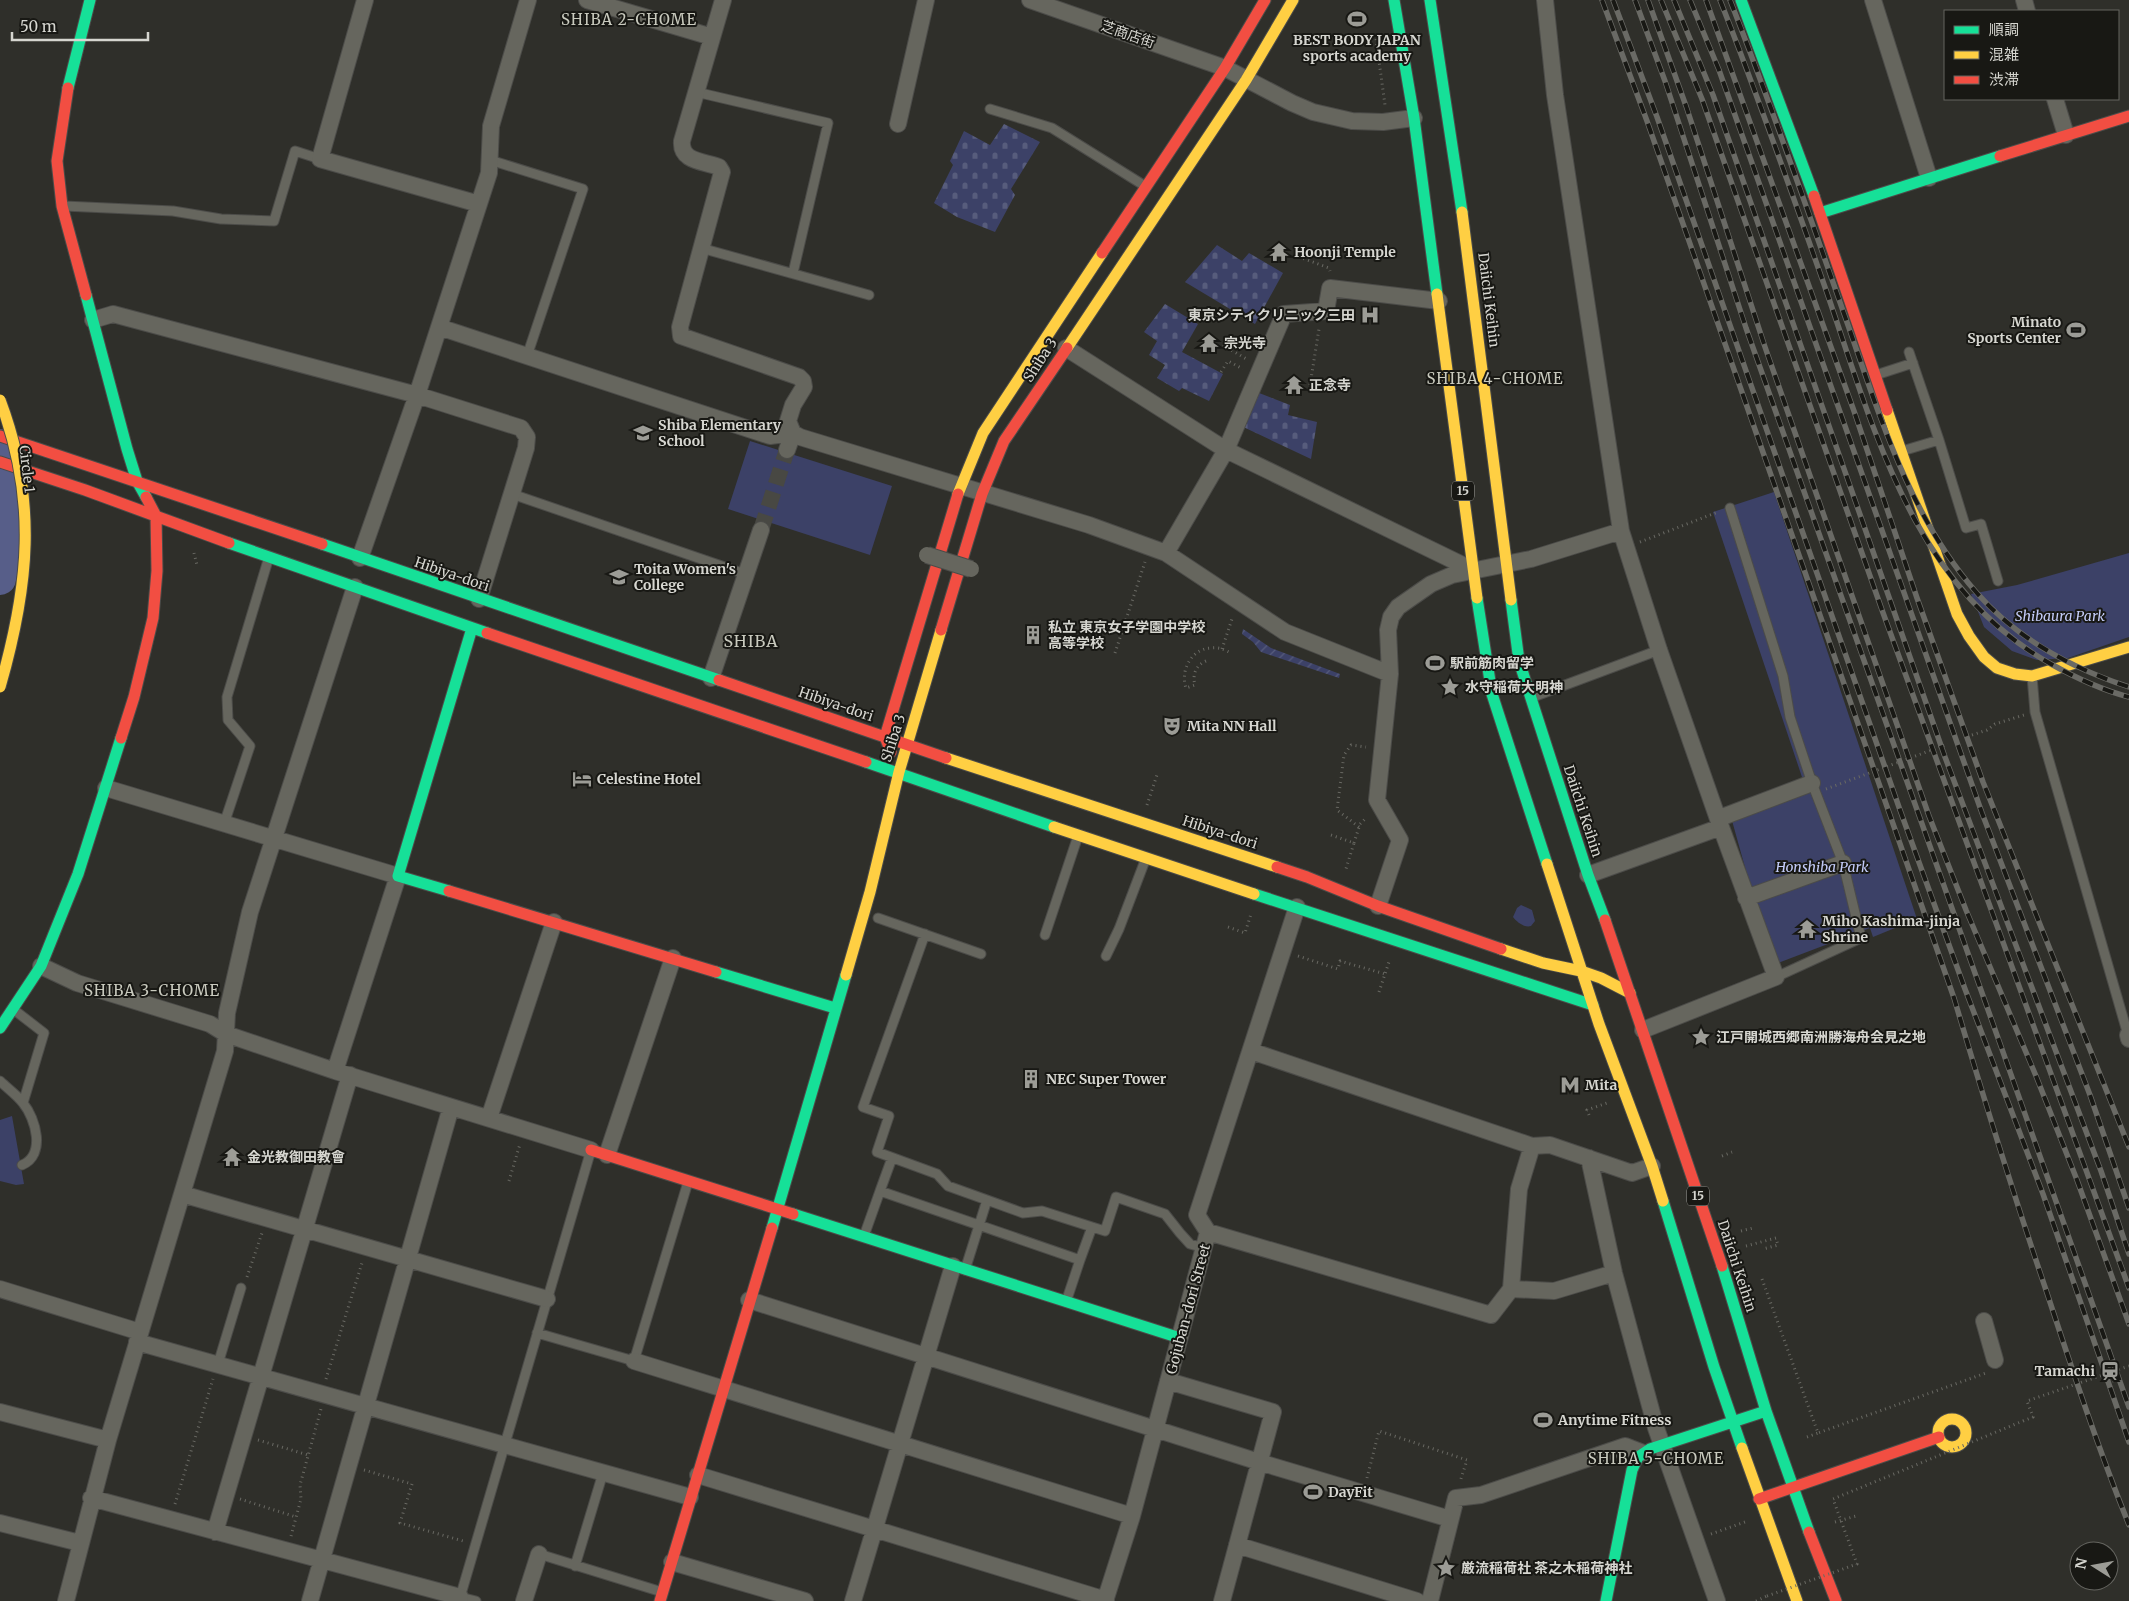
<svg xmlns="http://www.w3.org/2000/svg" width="2129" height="1601" viewBox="0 0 2129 1601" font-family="Merriweather,'Noto Sans JP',serif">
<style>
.green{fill:#3c4167}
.cemetery{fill:url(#cemetery-stones)}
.garden{fill:url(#garden-furrows)}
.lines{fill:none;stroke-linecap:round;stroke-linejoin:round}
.river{stroke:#575e89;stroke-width:32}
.street-tunnel{stroke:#484843;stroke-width:16;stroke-dasharray:16 8;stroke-linecap:butt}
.lane-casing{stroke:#4c4c49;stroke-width:11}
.street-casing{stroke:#4c4c49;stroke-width:18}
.fast-casing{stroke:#4c4c49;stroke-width:13}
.slow-casing{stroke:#4c4c49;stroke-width:13}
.jam-casing{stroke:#4c4c49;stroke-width:13}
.path{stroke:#696963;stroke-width:3;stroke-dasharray:1 4;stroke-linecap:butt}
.lane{stroke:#66665e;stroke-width:9}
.street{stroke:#66665e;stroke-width:16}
.fast{stroke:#16e098;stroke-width:11}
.slow{stroke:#ffcf43;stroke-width:11}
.jam{stroke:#f24e42;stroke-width:11}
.rail-casing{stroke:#6a6a65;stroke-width:5.5}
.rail{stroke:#181814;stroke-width:4;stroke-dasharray:11;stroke-linecap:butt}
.street-bridge-casing{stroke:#4c4c49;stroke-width:18;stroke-linecap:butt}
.slow-bridge-casing{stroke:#4c4c49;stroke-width:13;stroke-linecap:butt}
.path-bridge{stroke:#696963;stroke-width:3;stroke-dasharray:1 4;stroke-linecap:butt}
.street-bridge{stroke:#66665e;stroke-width:16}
.slow-bridge{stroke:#ffcf43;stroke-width:11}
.labels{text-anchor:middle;stroke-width:4;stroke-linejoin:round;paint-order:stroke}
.shield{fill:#181814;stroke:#9d9d98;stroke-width:1}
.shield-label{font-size:12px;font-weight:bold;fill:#d6d6d0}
.street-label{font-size:14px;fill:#d6d6d0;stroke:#181814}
.poi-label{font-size:14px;font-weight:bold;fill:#d6d6d0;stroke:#181814;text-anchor:start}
.park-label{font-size:14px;font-style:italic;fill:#c3cbf8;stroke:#181814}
.neighbourhood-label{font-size:15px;letter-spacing:1px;fill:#c9cabe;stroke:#181814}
.quarter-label{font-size:16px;letter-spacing:1px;fill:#c9cabe;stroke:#181814}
</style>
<defs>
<pattern id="cemetery-stones" width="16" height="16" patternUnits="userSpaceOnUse" patternTransform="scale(1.25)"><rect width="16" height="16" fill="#3c4167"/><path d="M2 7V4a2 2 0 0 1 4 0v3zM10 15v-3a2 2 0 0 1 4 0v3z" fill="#575c7c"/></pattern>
<pattern id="garden-furrows" width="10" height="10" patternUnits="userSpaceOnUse" patternTransform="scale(1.25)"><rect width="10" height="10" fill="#3c4167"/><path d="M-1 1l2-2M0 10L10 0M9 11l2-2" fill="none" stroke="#575c7c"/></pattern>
</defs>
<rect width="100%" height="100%" fill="#2f2f2a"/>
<!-- green -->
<path class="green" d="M750,441l142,45 -22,69 -142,-46z
M1774,492l143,427 -44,18 -3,-9 -92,35 -25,-67 -22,-79 75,-28 -93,-277z
M2129,553v84l-61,21 -31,2 -25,-9 -28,-24 -13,-33 46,-9z
M1521,905l11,5 3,11 -4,5c-7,2 -14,-4 -18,-9l4,-9z
M12,1116l12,68 -8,1 -16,-4v-61z"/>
<!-- cemetery -->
<path class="cemetery" d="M1004,124l36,18 -29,47 4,6 -20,37 -38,-15 -23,-14 19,-38 -3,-4 14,-30 26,14z
M1217,245l25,16 7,-8 34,20 -28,51 -70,-42z
M1165,304l33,20 -16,28 41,22 -14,27 -27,-13 -3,3 -22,-13 8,-13 -16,-10 8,-14 -13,-9z
M1254,391l36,14 -2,10 29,7 -6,37 -72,-34z"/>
<!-- garden -->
<path class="garden" d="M1243,629l28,19 69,26 -1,4 -78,-26 -8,-10 -11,-8z"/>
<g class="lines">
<!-- river -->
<path class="river" d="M0,445l8,47 -2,58 -6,29"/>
<!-- street-tunnel -->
<path class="street-tunnel" d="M761,530l26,-80"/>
<!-- lane casing -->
<g class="lane-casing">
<path id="lane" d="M696,92l132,31 -35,150
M990,109l62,19 93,58
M490,160l93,29 -56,167
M64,206l109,5 48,8 53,2 21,-70 25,8
M701,248l168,47
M1876,375l37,-12
M1939,440l27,88 15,-4 17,57
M1902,451l37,-11 -30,-88
M512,494l233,80
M1730,508l53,168 7,41 22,66 31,80 18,75 -85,39
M2032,676l3,36 93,323
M1533,697l126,-47
M224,824l26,-78 -22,-26 -1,-23 42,-140
M878,918l103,36
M925,934l-62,173 26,9 -12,36 60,22 11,12 75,27 19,-2 50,16 -12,33
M1045,935l33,-99
M1106,956l13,-27 27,-71
M13,1009l31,24 -21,70
M0,1081c7,7 17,14 23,22 13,16 23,52 -1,62
M880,1191l12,-33
M1092,1227l13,4 11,-34 49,17 15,19 10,11 14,4
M864,1236l16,-45 200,69 -14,42
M965,1270l22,-70
M537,1333l97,28 54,-179
M218,1364l23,-76
M539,1554l123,38
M575,1566l28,-93
M460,1597l16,4
M459,1601l132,-451"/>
</g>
<!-- street casing -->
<g class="street-casing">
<path id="street" d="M365,0l-45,159 159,45
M587,0l125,37
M723,0l-41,141c-2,21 22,20 37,26l3,5 -42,155 1,9 118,41 4,4 1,6 -11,18 -5,16 5,12 7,4 289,88 77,28 119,79 105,42
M1030,0l195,68 67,35 21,9 39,9 31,1 31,-4
M1545,0l10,95 66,436 38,119 59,169 58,158 -133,53
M1873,0l56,178
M2024,0l3,11
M2055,99l11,36
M898,124l28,-124
M93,320l20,-6 304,81 104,33 6,9 -1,11 -47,151
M439,327l331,109 23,-3 -6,17
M1066,348l160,102 247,120
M1166,553l60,-103 58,-136 42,-3 4,-23 109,13
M360,558l57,-163 72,-222 2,-47 37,-126
M711,678l50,-148
M106,788l292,88 -63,195
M1725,816l87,-33
M1588,875l133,-48
M1746,898l97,-35
M1378,906l22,-66 -23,-40 13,-126 -2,-44 3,-13 7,-10 33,-23 21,-9 79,-16 90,-28
M41,966l36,17 133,41 16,10 109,37 256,79
M2128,1035l1,4
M1251,1051l281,95 18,-1 82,28 20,-7
M489,1118l65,-196
M607,1155l66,-197
M1589,1158l25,115 42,155 61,173
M182,1194l365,105
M1208,1232l283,83 20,-26 8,-100 13,-43
M0,1289l140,43
M1511,1289l43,2 60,-18
M749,1300l510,162 191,57
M1984,1321l11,39
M137,1342l553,155
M634,1361l498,155
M1168,1381l105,31 -51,189
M0,1412l108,28
M698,1475l408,125
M91,1498l369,99
M0,1523l80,20
M215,1532l135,-457
M1237,1545l180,56
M672,1562l133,39
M66,1601l42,-161 117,-389 2,-38 23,-101 105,-325
M310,1601l141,-494
M524,1601l15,-47
M853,1601l100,-335
M1105,1601l27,-85 76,-284 -11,-17 100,-308
M1430,1601l26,-103 25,-3 144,-49 18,7"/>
</g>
<!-- fast casing -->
<g class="fast-casing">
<path id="fast" d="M1394,0l20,118 23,176
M1430,0l32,212
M1741,0l73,196
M68,88l22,-88
M1820,213l180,-57
M86,295l41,154 10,32 9,16
M229,543l258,90
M322,544l397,136
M1477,598l15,96 55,170
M1511,600l8,61 69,214 17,45
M866,762l188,65
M449,891l-51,-15 74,-248
M1254,894l339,111
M716,972l119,36
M0,1028l41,-62 37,-92 43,-136
M1663,1201l51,166 28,81
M793,1214l387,124
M772,1228l74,-253
M1722,1266l44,145 43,121
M1606,1601l26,-131 6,-13 12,-8 116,-38"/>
</g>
<!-- slow casing -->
<g class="slow-casing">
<path id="slow" d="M1462,212l49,388
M1437,294l40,304
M1067,348l179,-268 47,-80
M1887,410l70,204 12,22 15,21 13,11 18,6 17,2 97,-29
M958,494l25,-61 119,-180
M946,758l331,109
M1054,827l200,67
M1547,864l52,160 53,142 11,35
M1501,949l42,14 38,8 20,7 29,15
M846,975l24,-83 29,-120 42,-142
M1938 1433a14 14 0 1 1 28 0a14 14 0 1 1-28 0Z
M1742,1448l55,153"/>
</g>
<!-- jam casing -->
<g class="jam-casing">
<path id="jam" d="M68,88l-11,73 5,45 24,89
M2000,156l129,-40
M1814,196l73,214
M1102,253l123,-185 40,-68
M0,436l322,108
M0,462l85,28 144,53
M941,630l41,-136 22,-53 63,-93
M487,633l379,129
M719,680l227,78
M121,738l13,-41 19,-79 4,-47 -1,-55 -10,-19
M891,752l-6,-15 73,-243
M1277,867l30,10 71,29 123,43
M449,891l267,81
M1605,920l117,346
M591,1150l202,64
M1759,1499l180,-62
M1809,1532l27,69
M660,1601l112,-373"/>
</g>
<!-- path -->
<path class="path" d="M1376,39l9,66
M1294,255l35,13 1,3
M1223,345l25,15
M1221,372l7,-11 15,8
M1310,385l9,-56
M1640,542l78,-30
M194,553l3,12
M1222,649l11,-33
M1115,653l30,-91
M1206,661c-10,4 -14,14 -11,24l-9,3c-6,-17 5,-40 26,-40 7,-1 13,2 19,5
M1972,735l15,-5 8,-6 29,-9
M1826,789l122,-45
M1147,805l11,-33
M1359,827l-22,-17 7,-55 7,-10 15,2
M1331,835l23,8 -9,29
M1354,843l6,-19 5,-5
M1228,927l17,6 6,-19
M1298,956l40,13 2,-8 45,13
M1379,992l11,-33
M1589,1115l-2,-5 20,-7
M1722,1156l10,-4
M509,1181l11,-37
M1741,1231l12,-3
M1746,1246l30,-8 2,7 -15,4
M247,1277l15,-44
M1762,1279l56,154 168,-60
M2108,1362l6,20
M326,1379l36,-116
M2023,1421l10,-4 -6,-16 102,-35
M1807,1437l11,-4
M258,1440l50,15
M364,1470l48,14 -12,39 63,18
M1367,1478l12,-47 88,29 -7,22
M240,1499l56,18
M175,1504l38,-125
M1835,1522l21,-6
M1711,1534l34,-12
M291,1536l10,-37 -1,-14 21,-76
M1756,1601l11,-5"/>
<!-- lane -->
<use href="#lane" class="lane"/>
<!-- street -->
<use href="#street" class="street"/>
<!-- fast -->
<use href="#fast" class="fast"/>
<!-- slow -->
<use href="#slow" class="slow"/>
<!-- jam -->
<use href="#jam" class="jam"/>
<!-- rail casing -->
<g class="rail-casing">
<path id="rail" d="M1602,0l45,121 307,877c29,98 59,195 92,292 26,79 52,158 83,235
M1613,0l44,117 243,693 65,179 78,205 86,248
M1635,0l30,81 81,247 383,1079
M1648,0l38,106 79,241 164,469 37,94 70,166 41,104 52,144
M1661,0l41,99 180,511 247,678
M1674,0l39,95 232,662 156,414 28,83
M1690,0l29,70 263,743 108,282 39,113
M1706,0l148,411 63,187 66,184 146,365
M1720,0c38,96 72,193 106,290 48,139 87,297 225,374 25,14 51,26 78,33
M1730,0c40,102 76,205 112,308 35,98 64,204 134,284 40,46 95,76 153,95"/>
</g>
<!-- rail -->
<use href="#rail" class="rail"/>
<!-- street-bridge casing -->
<g class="street-bridge-casing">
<path id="street-bridge" d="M927,555l44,14"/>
</g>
<!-- slow-bridge casing -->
<g class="slow-bridge-casing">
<path id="slow-bridge" d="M0,400c38,101 29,186 0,287"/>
</g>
<!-- path-bridge -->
<path class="path-bridge" d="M1767,1596l90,-32 -24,-65 190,-78"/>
<!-- street-bridge -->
<use href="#street-bridge" class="street-bridge"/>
<!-- slow-bridge -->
<use href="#slow-bridge" class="slow-bridge"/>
</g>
<!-- icons -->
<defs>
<g id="stadium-bare" transform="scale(1.5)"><path d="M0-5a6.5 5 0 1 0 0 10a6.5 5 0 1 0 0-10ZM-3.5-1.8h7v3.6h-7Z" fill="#9c9c96" stroke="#181814" stroke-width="2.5" paint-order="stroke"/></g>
<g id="temple-bare" transform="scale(1.5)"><path d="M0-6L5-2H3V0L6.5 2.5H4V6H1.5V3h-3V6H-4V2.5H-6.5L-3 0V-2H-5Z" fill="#9c9c96" stroke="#181814" stroke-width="2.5" paint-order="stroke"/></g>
<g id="hospital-bare" transform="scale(1.5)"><path d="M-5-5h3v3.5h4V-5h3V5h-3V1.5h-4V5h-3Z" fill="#9c9c96" stroke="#181814" stroke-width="2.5" paint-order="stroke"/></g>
<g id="school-bare" transform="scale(1.5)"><path d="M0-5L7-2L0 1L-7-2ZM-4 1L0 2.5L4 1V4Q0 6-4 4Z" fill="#9c9c96" stroke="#181814" stroke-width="2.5" paint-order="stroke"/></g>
<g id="university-bare" transform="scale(1.5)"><path d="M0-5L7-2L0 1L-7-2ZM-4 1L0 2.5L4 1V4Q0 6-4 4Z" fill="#9c9c96" stroke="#181814" stroke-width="2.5" paint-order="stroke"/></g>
<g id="building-bare" transform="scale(1.5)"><path d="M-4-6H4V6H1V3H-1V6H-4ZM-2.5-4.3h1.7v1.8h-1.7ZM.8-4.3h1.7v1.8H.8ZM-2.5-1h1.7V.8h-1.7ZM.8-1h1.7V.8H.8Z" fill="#9c9c96" stroke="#181814" stroke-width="2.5" paint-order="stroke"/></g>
<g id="sight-bare" transform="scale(1.5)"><path d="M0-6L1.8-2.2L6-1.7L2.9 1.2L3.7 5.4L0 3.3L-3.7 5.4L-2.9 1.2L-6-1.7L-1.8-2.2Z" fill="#9c9c96" stroke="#181814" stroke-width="2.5" paint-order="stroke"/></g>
<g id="theatre-bare" transform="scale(1.5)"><path d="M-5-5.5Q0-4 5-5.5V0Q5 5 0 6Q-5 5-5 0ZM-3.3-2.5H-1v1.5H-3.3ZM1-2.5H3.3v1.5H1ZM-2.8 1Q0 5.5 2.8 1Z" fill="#9c9c96" stroke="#181814" stroke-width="2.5" paint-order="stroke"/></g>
<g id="hotel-bare" transform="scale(1.5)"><path d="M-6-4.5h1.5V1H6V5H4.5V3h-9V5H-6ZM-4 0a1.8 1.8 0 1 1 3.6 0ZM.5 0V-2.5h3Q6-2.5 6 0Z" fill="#9c9c96" stroke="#181814" stroke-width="2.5" paint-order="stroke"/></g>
<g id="metro-bare" transform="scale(1.5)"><path d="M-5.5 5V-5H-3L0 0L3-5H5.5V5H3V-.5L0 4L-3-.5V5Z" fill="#9c9c96" stroke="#181814" stroke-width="2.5" paint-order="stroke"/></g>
<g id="station-bare" transform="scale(1.5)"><path d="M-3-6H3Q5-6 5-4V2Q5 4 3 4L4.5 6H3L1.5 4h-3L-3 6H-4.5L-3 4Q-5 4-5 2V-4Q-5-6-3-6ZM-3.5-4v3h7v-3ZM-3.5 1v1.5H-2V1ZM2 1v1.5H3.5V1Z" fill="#9c9c96" stroke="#181814" stroke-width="2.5" paint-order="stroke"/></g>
</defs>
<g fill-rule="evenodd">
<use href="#stadium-bare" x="1357" y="19"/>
<use href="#temple-bare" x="1279" y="252"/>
<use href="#hospital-bare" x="1370" y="315"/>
<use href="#stadium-bare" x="2076" y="330"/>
<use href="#temple-bare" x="1209" y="343"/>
<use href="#temple-bare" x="1294" y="385"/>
<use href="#school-bare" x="643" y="433"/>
<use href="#university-bare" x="619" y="577"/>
<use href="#building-bare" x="1033" y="635"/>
<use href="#stadium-bare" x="1435" y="663"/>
<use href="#sight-bare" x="1450" y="687"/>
<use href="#theatre-bare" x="1172" y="726"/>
<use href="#hotel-bare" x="582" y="779"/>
<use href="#temple-bare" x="1807" y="929"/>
<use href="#sight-bare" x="1701" y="1037"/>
<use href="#building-bare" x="1031" y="1079"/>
<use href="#metro-bare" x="1570" y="1085"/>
<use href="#temple-bare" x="232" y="1157"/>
<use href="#station-bare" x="2110" y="1371"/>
<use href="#stadium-bare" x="1543" y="1420"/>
<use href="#stadium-bare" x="1313" y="1492"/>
<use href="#sight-bare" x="1446" y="1568"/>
</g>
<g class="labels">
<!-- shield labels -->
<g class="shield">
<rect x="1452" y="481.5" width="22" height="19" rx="4"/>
<rect x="1687" y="1186.5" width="22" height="19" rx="4"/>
</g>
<g class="shield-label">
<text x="1463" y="495">15</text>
<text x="1698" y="1200">15</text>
</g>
<!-- street labels -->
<g class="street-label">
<text transform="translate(1128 34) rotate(19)" y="5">芝商店街</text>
<text transform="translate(1489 300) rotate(83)" y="5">Daiichi Keihin</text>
<text transform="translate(1040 360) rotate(-57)" y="5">Shiba 3</text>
<text transform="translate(27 469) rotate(83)" y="5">Circle 1</text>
<text transform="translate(452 574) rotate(19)" y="5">Hibiya-dori</text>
<text transform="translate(836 704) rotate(19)" y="5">Hibiya-dori</text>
<text transform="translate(893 738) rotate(-72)" y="5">Shiba 3</text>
<text transform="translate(1583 811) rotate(72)" y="5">Daiichi Keihin</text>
<text transform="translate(1220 832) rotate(18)" y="5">Hibiya-dori</text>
<text transform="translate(1737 1266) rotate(72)" y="5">Daiichi Keihin</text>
<text transform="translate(1188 1309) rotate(-75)" y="5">Gojuban-dori Street</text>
</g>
<!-- poi labels -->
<g class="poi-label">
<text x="1357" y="45" text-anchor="middle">BEST BODY JAPAN<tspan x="1357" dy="16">sports academy</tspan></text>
<text x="1294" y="257">Hoonji Temple</text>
<text x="1355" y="320" text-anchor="end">東京シティクリニック三田</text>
<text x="2061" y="327" text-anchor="end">Minato<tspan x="2061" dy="16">Sports Center</tspan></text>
<text x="1224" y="348">宗光寺</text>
<text x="1309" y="390">正念寺</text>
<text x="658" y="430">Shiba Elementary<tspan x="658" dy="16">School</tspan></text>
<text x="634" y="574">Toita Women's<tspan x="634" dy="16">College</tspan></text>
<text x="1048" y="632">私立 東京女子学園中学校<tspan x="1048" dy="16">高等学校</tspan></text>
<text x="1450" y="668">駅前筋肉留学</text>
<text x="1465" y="692">水守稲荷大明神</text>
<text x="1187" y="731">Mita NN Hall</text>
<text x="597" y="784">Celestine Hotel</text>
<text x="1822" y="926">Miho Kashima-jinja<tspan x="1822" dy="16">Shrine</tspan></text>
<text x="1716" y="1042">江戸開城西郷南洲勝海舟会見之地</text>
<text x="1046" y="1084">NEC Super Tower</text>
<text x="1585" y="1090">Mita</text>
<text x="247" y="1162">金光教御田教會</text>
<text x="2095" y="1376" text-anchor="end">Tamachi</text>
<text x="1558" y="1425">Anytime Fitness</text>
<text x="1328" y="1497">DayFit</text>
<text x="1461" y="1573">厳流稲荷社 茶之木稲荷神社</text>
</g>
<!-- park labels -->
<g class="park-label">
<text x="2060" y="621">Shibaura Park</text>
<text x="1822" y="872">Honshiba Park</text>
</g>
<!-- neighbourhood labels -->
<g class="neighbourhood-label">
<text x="629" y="25">SHIBA 2-CHOME</text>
<text x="1495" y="384">SHIBA 4-CHOME</text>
<text x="152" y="996">SHIBA 3-CHOME</text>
<text x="1656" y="1464">SHIBA 5-CHOME</text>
</g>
<!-- quarter labels -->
<g class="quarter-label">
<text x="751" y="647">SHIBA</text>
</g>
</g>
<!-- legend -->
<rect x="1944" y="10" width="175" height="90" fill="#181814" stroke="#64645f"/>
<rect x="1954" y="26" width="25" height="8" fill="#16e098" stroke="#64645f"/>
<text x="1989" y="35" font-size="15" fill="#d6d6d0">順調</text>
<rect x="1954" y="51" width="25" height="8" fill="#ffcf43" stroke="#64645f"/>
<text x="1989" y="60" font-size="15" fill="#d6d6d0">混雑</text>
<rect x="1954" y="76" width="25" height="8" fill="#f24e42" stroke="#64645f"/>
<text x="1989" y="85" font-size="15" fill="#d6d6d0">渋滞</text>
<!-- north arrow -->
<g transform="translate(2094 1566) rotate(281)"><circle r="24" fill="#181814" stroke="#64645f"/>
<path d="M0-4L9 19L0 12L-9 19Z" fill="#9c9c96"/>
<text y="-8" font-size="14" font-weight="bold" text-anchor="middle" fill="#d6d6d0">N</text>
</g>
<!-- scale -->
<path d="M12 32v8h136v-8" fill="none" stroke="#d6d6d0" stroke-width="2.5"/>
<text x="20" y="32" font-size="15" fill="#d6d6d0" stroke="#181814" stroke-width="4" paint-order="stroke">50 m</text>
</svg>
